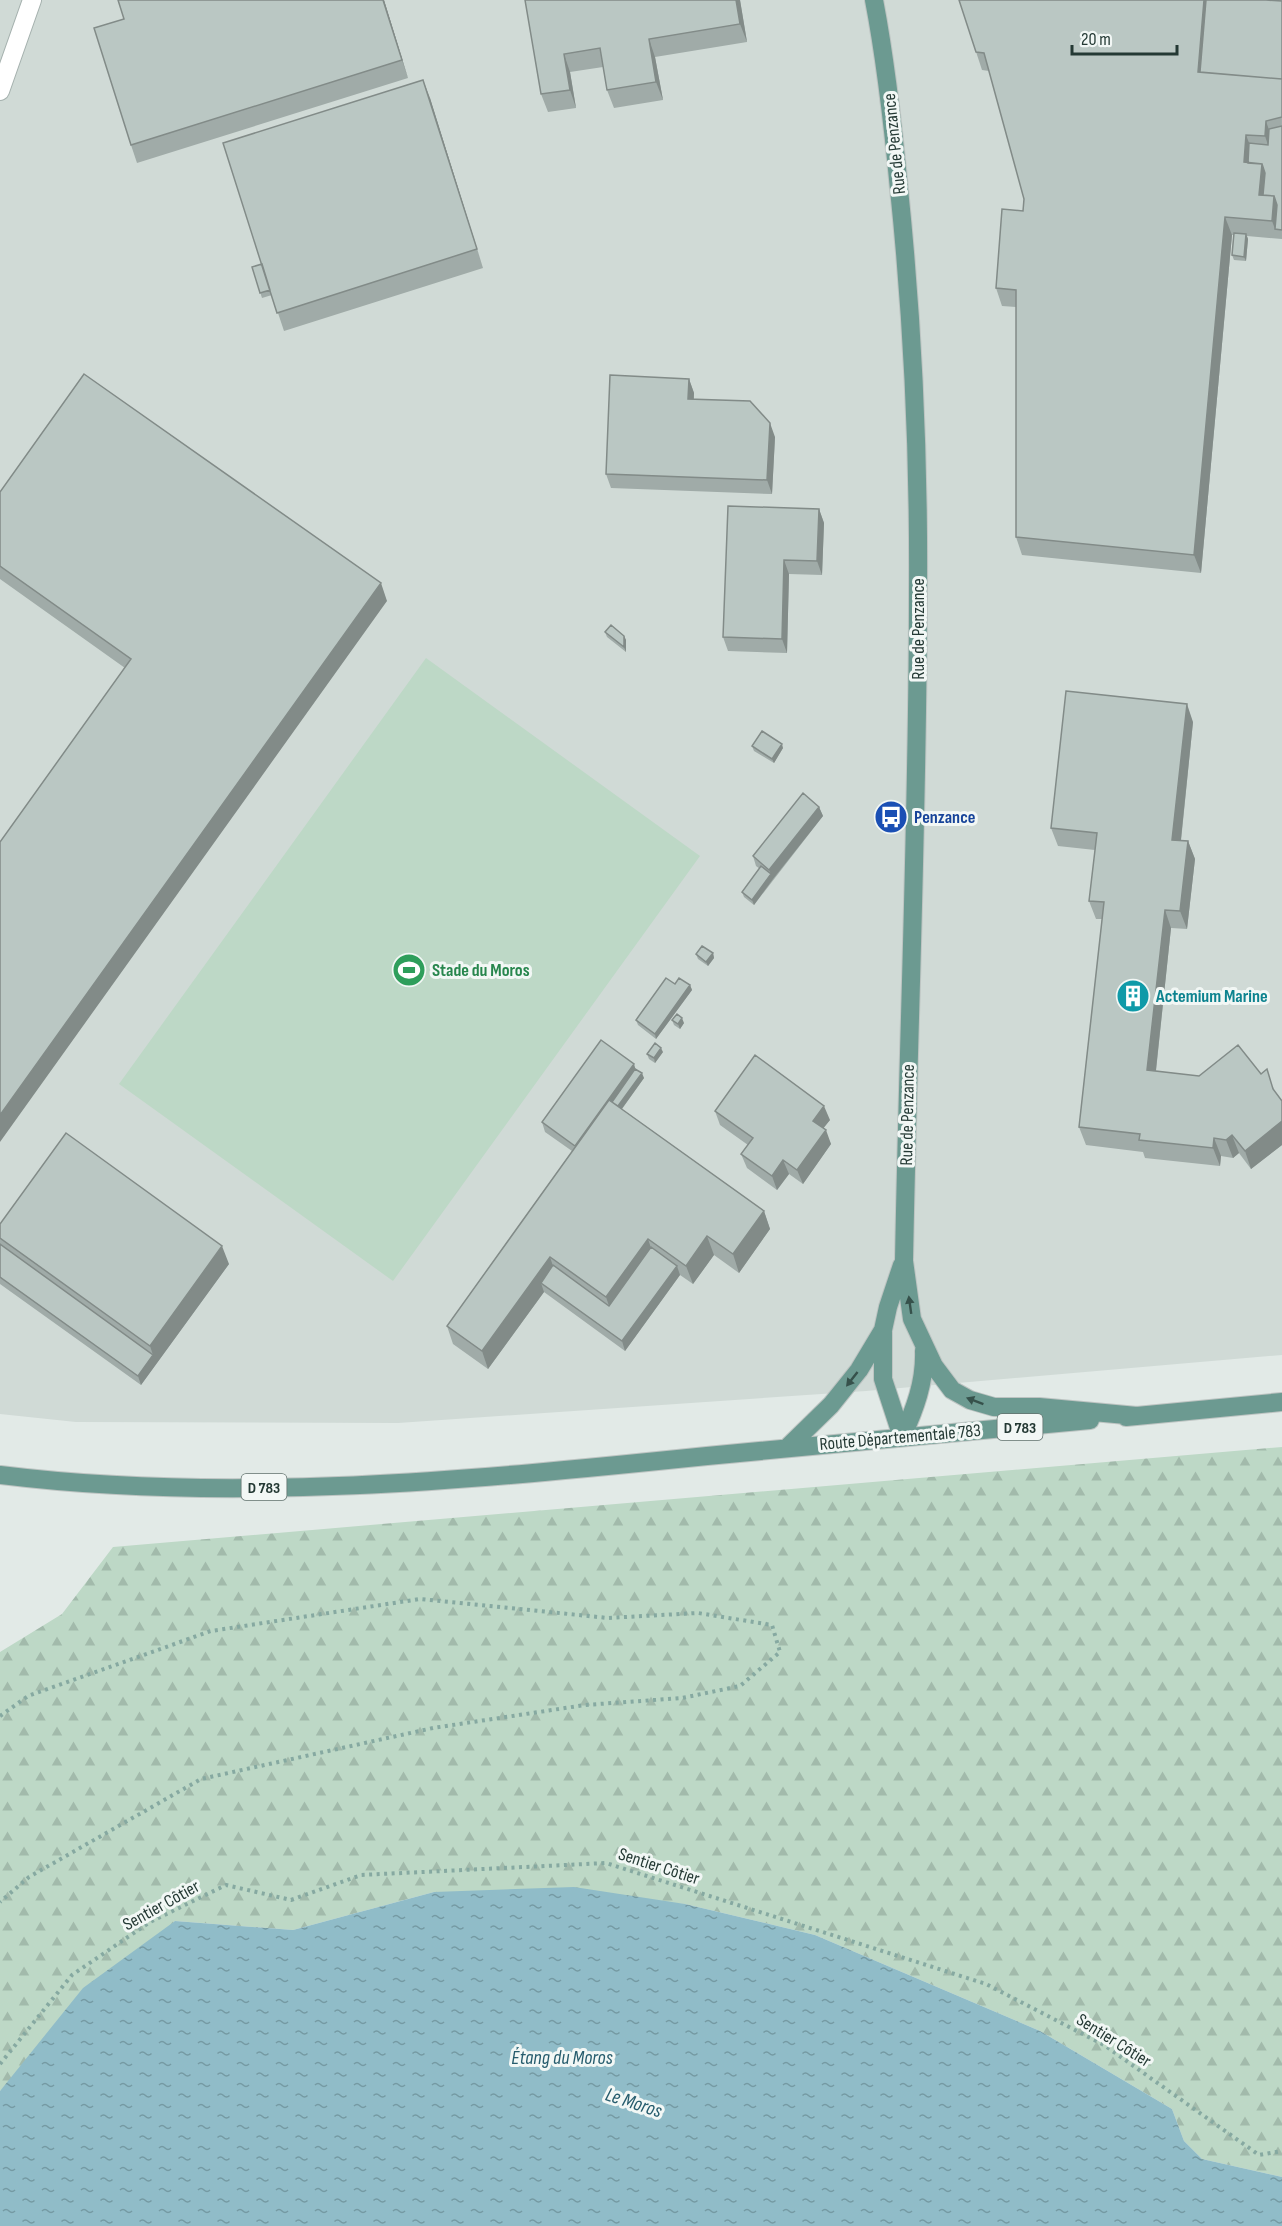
<svg xmlns="http://www.w3.org/2000/svg" width="1282" height="2226" viewBox="0 0 1282 2226" font-family="'Sofia Sans Condensed',sans-serif">
<style>
.built{fill:#d0dad6}
.forest{fill:url(#forest-firs)}
.garden{fill:#bdd8c6}
.water{fill:url(#water-ripples)}
.lines{fill:none;stroke-linecap:round;stroke-linejoin:round}
.minor-casing{stroke:#a5b1ae;stroke-width:20}
.major-casing{stroke:#bdc4c2;stroke-width:20}
.path{stroke:#86a9a1;stroke-width:4;stroke-dasharray:3 4.5;stroke-linecap:butt}
.minor{stroke:#fff;stroke-width:18}
.major{stroke:#6c9a91;stroke-width:18}
.wall{fill:#a0aba8}
.shaded-wall{fill:#828b88}
.building{fill:#bac7c3;stroke:#828b88;stroke-width:1.5}
.oneway{fill:#36514b}
.labels{text-anchor:middle;stroke-width:6;stroke-linejoin:round;paint-order:stroke}
.shield{fill:#f2f7f5;stroke:#62726e;stroke-width:1.5}
.shield-label{font-size:16px;font-weight:bold;fill:#243934}
.street-label{font-size:18px;fill:#243934;stroke:#f2f7f5}
.transit-label{font-size:18px;font-weight:bold;fill:#164399;stroke:#f2f7f5;text-anchor:start}
.leisure-label{font-size:18px;font-weight:bold;fill:#27864d;stroke:#f2f7f5;text-anchor:start}
.culture-label{font-size:18px;font-weight:bold;fill:#0d838f;stroke:#f2f7f5;text-anchor:start}
.water-label{font-size:20px;font-style:italic;fill:#265c6d;stroke:#f2f7f5}
</style>
<defs>
<pattern id="forest-firs" width="22" height="20" patternUnits="userSpaceOnUse" patternTransform="scale(1.5)"><rect width="22" height="20" fill="#bdd8c6"/><path d="M5 1l3.5 6h-7zM16 11l3.5 6h-7z" fill="#a2baab"/></pattern>
<pattern id="water-ripples" width="26" height="14" patternUnits="userSpaceOnUse" patternTransform="scale(1.5)"><rect width="26" height="14" fill="#90bcc8"/><path d="M2 4q2-2 4 0t4 0M15 11q2-2 4 0t4 0" fill="none" stroke="#759aa3"/></pattern>
</defs>
<rect width="100%" height="100%" fill="#e2eae7"/>
<!-- built -->
<path class="built" d="M0,0h1282v1355l-416,36 -468,32 -322,-1 -76,-8z"/>
<!-- forest -->
<path class="forest" d="M1282,1447v730l-80,-18 -18,-18 -12,-32 -132,-78 -225,-96 -130,-31 -251,-12 -141,38 -118,-9 -175,170v-439l62,-38 51,-67z"/>
<!-- garden -->
<path class="garden" d="M426,658l274,198 -307,425 -274,-197z"/>
<!-- water -->
<path class="water" d="M574,1887l111,17 130,31 225,96 132,78 12,32 18,18 80,18v49h-1282v-135l83,-103 92,-67 118,9 141,-38z"/>
<g class="lines">
<!-- minor casing -->
<g class="minor-casing">
<path id="minor" d="M0,91l32,-91"/>
</g>
<!-- major casing -->
<g class="major-casing">
<path id="major" d="M874,0c12,62 19,126 25,189 14,135 20,269 19,405 0,222 -10,445 -14,667l8,58 22,47 18,24 18,10 24,7h45l98,9
M883,1332v47l19,58
M1126,1417l156,-15
M902,1437c13,-28 23,-55 22,-86
M788,1447l43,-42 28,-35 24,-40 5,-23 14,-42
M0,1475c234,29 473,5 707,-19 127,-13 255,-24 383,-36"/>
</g>
<!-- path -->
<path class="path" d="M0,1716l28,-20 183,-65 209,-32 188,19 90,-5 74,12 8,27 -40,34 -58,12 -97,7 -152,23 -232,51 -172,98 -29,25
M0,2064l72,-89 78,-53 76,-37 65,15 70,-25 245,-12 380,121 118,61 155,110 23,-4"/>
<!-- minor -->
<use href="#minor" class="minor"/>
<!-- major -->
<use href="#major" class="major"/>
</g>
<!-- wall -->
<path class="wall" d="M384,0l24,78 -271,85 -6,-18z
M525,0h215l7,42 -92,15 8,43 -49,8 -7,-18 -4,-23 -33,5 6,36 -28,4 -7,-18z
M959,0h323v239l-35,-3 1,3 -2,22 -12,-1 -2,-5 2,-20h-2l-31,338 -179,-18 -6,-18v-230l-14,-1 -6,-18 27,-77 1,-12 -35,-128 -7,-1z
M430,98l53,170 -199,63 -12,-36 -10,3 -10,-31 10,-3z
M689,379l5,14v6l81,38 -3,57 -161,-6 -5,-14z
M0,492l387,109 -262,67 -125,-89z
M819,509l5,14 -2,52 -33,-1 -2,79 -59,-2 -5,-14z
M605,632l19,4 2,4v12l-19,-15z
M1193,722l-12,119h7l7,18 -8,70 -16,-1 -15,143 43,5 62,-2 12,13 2,5 7,9v44l-31,24 -12,-16 -6,5 -12,-2 -1,10 -75,-8 -2,-6 -57,-7 -7,-18 23,-208h-6l-7,-18 6,-51 -37,-4 -7,-18z
M752,746l31,2 -9,15 -20,-12z
M819,807l4,9 -69,89 -10,-8 -2,-5 18,-23 -4,-3 -3,-10z
M713,953l1,5 -6,8 -10,-7 -2,-5z
M675,984l15,1 2,5 -36,49 -18,-14 -2,-5z
M672,1020l12,3 -4,6 -6,-4z
M663,1052l-8,11 -6,-4 -2,-5z
M635,1069l9,9 -22,31 142,102 6,18 -31,44 -25,-18 -21,29 -13,-9 -55,76 -81,-59 -56,77 -35,-25 -6,-18 125,-175 -27,-19 -3,-10z
M715,1111l115,9 -7,8 8,16 -28,40 -14,-10 -12,16 -30,-22 -6,-14 7,-9 -28,-20z
M0,1224l229,40 -88,121 -141,-101z"/>
<!-- shaded-wall -->
<path class="shaded-wall" d="M383,0h1l24,78 -6,-18z
M736,0h4l7,42 -7,-18z
M1204,0h4l-2,76 -8,-4z
M649,39l6,18 8,43 -7,-18z
M564,54l6,18 6,36 -6,-18z
M423,80l7,18 53,170 -6,-19z
M1266,121l6,18 -1,15 -6,-18z
M1246,135l7,18 -2,18 -7,-9z
M1262,164l7,18 -2,22 -8,-9z
M1274,196l6,18 -5,15 -3,-8z
M1225,217l7,18 -31,338 -7,-18z
M1246,234l2,5 -2,22 -2,-4z
M689,379l5,14 -1,20 -5,-14z
M770,423l5,14 -3,57 -5,-14z
M819,509l5,14 -2,52 -5,-14z
M784,560l5,14 -2,79 -5,-14z
M381,583l6,18 -387,541v-27z
M624,636l2,4v12l-2,-5z
M1187,704l6,18 -14,136 -7,-18z
M782,744l1,4 -9,15 -2,-4z
M819,807l4,9 -50,63 -4,-9z
M1188,841l7,18 -8,70 -7,-18z
M771,874l2,5 -19,26 -2,-5z
M1165,910l6,18 -17,160 -7,-18z
M713,953l1,5 -6,8 -2,-4z
M690,985l2,5 -36,49 -1,-5z
M682,1018l2,5 -4,6 -2,-5z
M661,1048l2,4 -8,11 -1,-5z
M634,1064l3,10 -61,77 -1,-5z
M642,1073l2,5 -59,82 -2,-5z
M824,1106l6,14 -12,15 -5,-14z
M1282,1121v24l-31,24 -6,-18z
M826,1130l5,14 -28,40 -6,-14z
M1232,1135l7,18 -6,5 -7,-18z
M1214,1138l7,18 -1,10 -7,-18z
M783,1160l6,14 -12,16 -5,-14z
M764,1211l6,18 -31,44 -6,-19z
M707,1236l7,19 -21,29 -7,-18z
M648,1239l6,18 -42,58 -6,-18z
M222,1246l7,18 -88,121 -3,-9 15,-21 -3,-9z
M550,1257l6,18 -15,8 3,9 -56,77 -6,-18z
M677,1266l3,9 -55,76 -3,-10z"/>
<!-- building -->
<path class="building" d="M118,0h265l19,60 -271,85 -37,-117 30,-9z
M525,0h211l4,24 -91,15 7,43 -49,8 -7,-42 -36,6 6,36 -29,4z
M959,0h245l-6,72 84,7v38l-16,4 -1,15 -19,-1 -2,27 18,2 -3,31 15,1 -2,25 -47,-4 -31,338 -178,-18v-247l-20,-2 6,-79 21,2 1,-12 -40,-146 -8,-1z
M1206,0h60l16,1v78l-82,-7z
M423,80l54,169 -200,64 -54,-170z
M1282,126v104l-7,-1 2,-24 -3,-9 -11,-1 2,-22 -3,-9 -14,-1 1,-20 19,2 1,-16z
M1234,233l12,1 -2,23 -12,-2z
M262,264l8,26 -10,3 -8,-26z
M84,374l297,209 -381,532v-273l131,-183 -131,-93v-74z
M610,375l79,4 -1,20 62,2 20,22 -3,57 -161,-6z
M728,506l91,3 -2,52 -33,-1 -2,79 -59,-2z
M611,625l13,11v11l-19,-15z
M1066,691l121,13 -15,136 16,1 -8,70 -15,-1 -18,160 52,6 39,-31 23,29 6,-5 6,20 9,12v20l-37,30 -13,-16 -6,5 -12,-2 -1,10 -74,-8 1,-6 -61,-7 25,-225 -15,-1 8,-68 -46,-5z
M762,731l20,13 -10,15 -20,-13z
M803,793l16,14 -50,63 -16,-14z
M761,866l10,8 -19,26 -10,-8z
M702,946l11,7 -7,9 -10,-8z
M666,978l9,6 4,-6 11,7 -35,49 -19,-14z
M677,1014l5,4 -4,6 -6,-4z
M601,1040l33,24 -59,82 -33,-24z
M655,1043l6,5 -7,10 -7,-4z
M755,1055l69,51 -11,15 13,9 -29,40 -14,-10 -11,16 -31,-22 12,-16 -38,-27z
M635,1069l7,4 -24,33 -6,-4z
M609,1100l155,111 -31,43 -26,-18 -21,30 -38,-27 -42,58 -56,-40 -68,94 -35,-25z
M66,1133l156,113 -72,100 -150,-108v-14z
M0,1244l153,111 -15,21 -138,-99z
M651,1247l26,19 -55,75 -81,-58 12,-18 56,41z"/>
<!-- one-way arrows -->
<defs><path id="oneway-solid" d="M-6-.8H1V-3.2L6.5 0L1 3.2V.8H-6Z" transform="scale(1.5)"/></defs>
<g class="oneway">
<use href="#oneway-solid" transform="translate(910 1305) rotate(-98)"/>
<use href="#oneway-solid" transform="translate(852 1379) rotate(128)"/>
<use href="#oneway-solid" transform="translate(975 1401) rotate(-159)"/>
</g>
<!-- icons -->
<defs>
<g id="bus-disc" transform="scale(1.725)"><circle r="9.5" fill="#1a4fb4" stroke="#f2f7f5"/><path d="M-5-6H5V4H4V6H2V4H-2V6H-4V4H-5ZM-3.5-4V0h7V-4ZM-3.5 1.2v1.5H-2V1.2ZM2 1.2v1.5H3.5V1.2Z" fill="#fff"/></g>
<g id="stadium-disc" transform="scale(1.725)"><circle r="9.5" fill="#2e9e5b" stroke="#f2f7f5"/><path d="M0-5a6.5 5 0 1 0 0 10a6.5 5 0 1 0 0-10ZM-3.5-1.8h7v3.6h-7Z" fill="#fff"/></g>
<g id="building-disc" transform="scale(1.725)"><circle r="9.5" fill="#0f9aa8" stroke="#f2f7f5"/><path d="M-4-6H4V6H1V3H-1V6H-4ZM-2.5-4.3h1.7v1.8h-1.7ZM.8-4.3h1.7v1.8H.8ZM-2.5-1h1.7V.8h-1.7ZM.8-1h1.7V.8H.8Z" fill="#fff"/></g>
</defs>
<g fill-rule="evenodd">
<use href="#bus-disc" x="891" y="817"/>
<use href="#stadium-disc" x="409" y="970"/>
<use href="#building-disc" x="1133" y="996"/>
</g>
<g class="labels">
<!-- shield labels -->
<g class="shield">
<rect x="997.5" y="1414" width="45" height="26" rx="4.5"/>
<rect x="241.5" y="1474" width="45" height="26" rx="4.5"/>
</g>
<g class="shield-label">
<text x="1020" y="1433">D 783</text>
<text x="264" y="1493">D 783</text>
</g>
<!-- street labels -->
<g class="street-label">
<text transform="translate(894 144) rotate(-96)" y="6">Rue de Penzance</text>
<text transform="translate(918 629) rotate(-90)" y="6">Rue de Penzance</text>
<text transform="translate(907 1115) rotate(-89)" y="6">Rue de Penzance</text>
<text transform="translate(900 1437) rotate(-5)" y="6">Route Départementale 783</text>
<text transform="translate(659 1866) rotate(18)" y="6">Sentier Côtier</text>
<text transform="translate(161 1905) rotate(-29)" y="6">Sentier Côtier</text>
<text transform="translate(1114 2040) rotate(32)" y="6">Sentier Côtier</text>
</g>
<!-- transit labels -->
<g class="transit-label">
<text x="914" y="823">Penzance</text>
</g>
<!-- leisure labels -->
<g class="leisure-label">
<text x="432" y="976">Stade du Moros</text>
</g>
<!-- culture labels -->
<g class="culture-label">
<text x="1156" y="1002">Actemium Marine</text>
</g>
<!-- water labels -->
<g class="water-label">
<text x="562" y="2064">Étang du Moros</text>
<text transform="translate(634 2102) rotate(18)" y="7">Le Moros</text>
</g>
</g>
<!-- scale -->
<path d="M1072 45v9h105v-9" fill="none" stroke="#243934" stroke-width="3"/>
<text x="1081" y="45" font-size="18" fill="#243934" stroke="#f2f7f5" stroke-width="4.5" paint-order="stroke">20 m</text>
</svg>
